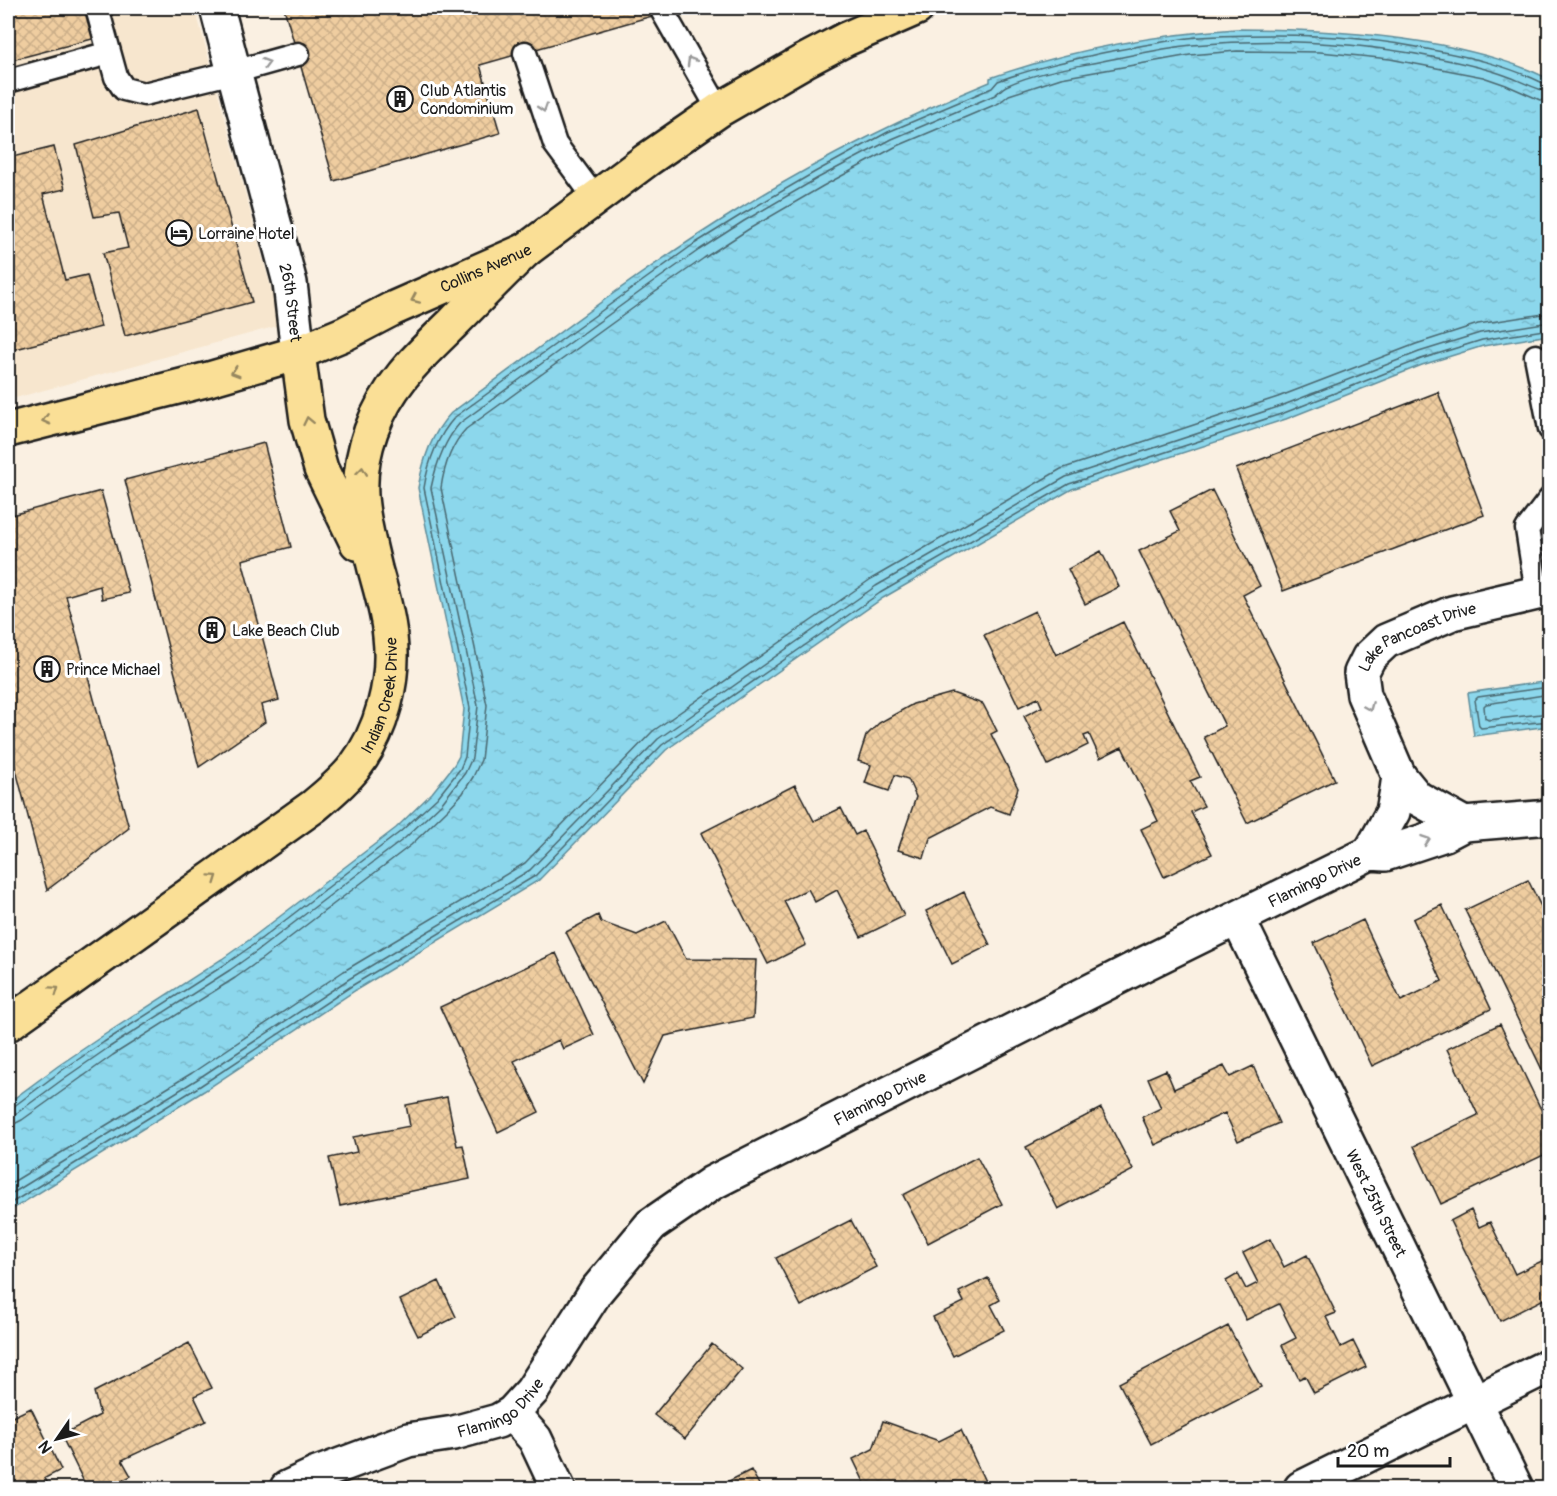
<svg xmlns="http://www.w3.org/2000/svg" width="1557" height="1496" viewBox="0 0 1557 1496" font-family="Pangolin,sans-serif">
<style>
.built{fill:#f7e6ce}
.water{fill:url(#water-ripples);stroke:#5f8c99;stroke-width:1.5}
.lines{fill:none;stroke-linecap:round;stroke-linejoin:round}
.shore{stroke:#49676f;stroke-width:1.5}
.building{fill:url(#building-cross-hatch);stroke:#1c1c1c;stroke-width:1.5}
.service-casing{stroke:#1c1c1c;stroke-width:27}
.minor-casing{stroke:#1c1c1c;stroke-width:38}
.primary-casing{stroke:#1c1c1c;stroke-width:38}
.service{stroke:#fff;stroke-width:22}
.minor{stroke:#fff;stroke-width:33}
.primary{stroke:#fadf96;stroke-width:33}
.oneway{stroke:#999}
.oneway2{stroke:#96875f}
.labels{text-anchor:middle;stroke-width:6;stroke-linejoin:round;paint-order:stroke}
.poi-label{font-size:16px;fill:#1c1c1c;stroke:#fff;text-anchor:start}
.street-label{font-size:16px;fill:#1c1c1c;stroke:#fff}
</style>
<defs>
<pattern id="water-ripples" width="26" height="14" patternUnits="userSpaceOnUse" patternTransform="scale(1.5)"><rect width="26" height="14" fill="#8cd7ec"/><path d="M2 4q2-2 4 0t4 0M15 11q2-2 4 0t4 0" fill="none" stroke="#78b8ca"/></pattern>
<pattern id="building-cross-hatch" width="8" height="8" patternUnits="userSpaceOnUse" patternTransform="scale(1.5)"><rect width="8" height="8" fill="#efcda0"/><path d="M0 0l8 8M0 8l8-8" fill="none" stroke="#ccaf89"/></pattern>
</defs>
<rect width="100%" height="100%" fill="#faf0e2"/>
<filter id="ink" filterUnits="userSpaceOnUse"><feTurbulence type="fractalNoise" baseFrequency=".0167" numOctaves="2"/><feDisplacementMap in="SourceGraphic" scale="12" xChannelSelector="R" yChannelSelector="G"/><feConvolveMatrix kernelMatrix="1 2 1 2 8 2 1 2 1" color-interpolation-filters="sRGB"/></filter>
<g filter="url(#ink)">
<!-- built -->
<path class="built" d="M8,8h187l86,317 -273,75z"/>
<!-- water -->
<path class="water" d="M1236,29c69,0 137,3 205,16 38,8 74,17 108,34v256l-66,11 -61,19 -136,54 -214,70 -189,109 -217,152 -127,130 -183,110 -152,101 -196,121v-109l50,-37 43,-29 121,-78 27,-19 147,-112 36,-35 22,-28 5,-9 5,-47 -46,-221c5,-28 13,-54 33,-75 94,-69 186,-141 285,-202 81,-51 166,-93 254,-129v-4c79,-28 162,-43 246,-49z
M1549,681v45l-75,10 -6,-43z"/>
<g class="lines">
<!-- shore -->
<path class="shore" d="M1550,687l-72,10 -3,3 4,26 2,2 69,-7
M1550,694l-64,10 -2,2 1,12 3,2 62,-7
M8,1108l5,-1 48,-36 43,-29 122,-78 27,-19 147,-113 37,-34 23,-29 5,-12 5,-49 -46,-220c4,-26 13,-51 31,-71l189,-137 50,-36 47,-29 74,-43 73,-40 104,-44 6,-7c36,-13 72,-21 109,-29 27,-5 54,-10 81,-14 29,-3 57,-3 86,-3 53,0 106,4 158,15 39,7 77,16 113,34h5
M8,1115l9,-2 49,-36 42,-29 122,-78 27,-19 148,-113 37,-35 23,-30 7,-15 6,-52 -47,-218c5,-24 13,-47 29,-65l188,-137 51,-36 45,-29 74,-43 74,-39 103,-44c4,-3 7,-7 11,-9 28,-13 61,-18 92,-24 31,-6 63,-14 94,-17 80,-7 162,-3 240,12 26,5 51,10 75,19 12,4 32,15 43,16
M8,1124l8,-1 6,-3 91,-65 122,-77 28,-20 148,-113 37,-36 15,-16 10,-16 8,-17 6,-55 -46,-217c3,-21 10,-43 25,-59l188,-136 50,-35 45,-29 74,-43 72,-39 104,-44 10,-8 52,-17 129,-23 47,-4 83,1 70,7 93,18 23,8 34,15 10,1
M8,1185l184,-112 152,-102 181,-108 128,-132 218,-152 190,-110 217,-72 138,-53 62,-20 72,-11
M8,1196l188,-116 153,-101 181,-109 128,-131 218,-153 190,-109 215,-71 138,-54 61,-19 70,-11
M8,1205l192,-119 153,-101 182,-109 127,-131 218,-152 189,-109 215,-71 137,-54 61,-19 68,-11"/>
</g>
<!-- building -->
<path class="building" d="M8,8h85l7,29 -92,24z
M284,8h396l-200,57 20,68 -166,48z
M199,108l53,194 -127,34 -22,-83 25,-5 -9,-35 -25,4 -18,-72z
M54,147l11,42 -22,5 22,86 22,-5 14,52 -93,24v-193z
M1438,392l46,123 -201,76 -47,-122z
M264,443l27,104 -49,13 37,140 -18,5 4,17 -66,45 -74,-287z
M1212,490l48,96 -17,9 92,185 -88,43 -43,-86 21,-11 -86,-175 41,-20 -10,-20z
M101,491l28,102 -27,6 -2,-13 -34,10 63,232 -82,62 -39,-151v-223z
M1101,551l18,36 -34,17 -17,-35z
M1035,611l21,44 67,-33 77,155 -10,4 14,25 -13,6 21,42 -48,23 -23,-48 17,-8 -36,-74 -22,11 -11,-24 -5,2 4,9 -40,20 -24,-49 18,-9 -4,-9 -19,9 -35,-72z
M952,693l31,11 14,27 -6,3 27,54 -9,26 -19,-7 -60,31 -6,20 -26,-8 18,-53 -8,-18 -13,-4 -6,16 -24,-8 6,-18 -13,-4 8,-25 13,-13 34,-19z
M795,785l19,36 27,-13 14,27 8,-4 41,85 -43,21 -24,-47 -22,12 -7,-13 -24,12 22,44 -38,19 -67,-131z
M1528,880l22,45v156l-2,1 -83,-172z
M964,892l26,53 -38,19 -26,-53z
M1442,905l49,104 -119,57 -58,-123 49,-23 38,81 41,-20 -29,-62z
M598,915l3,7 36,13 29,-14 20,38 70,1 -3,58 -88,18 -22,48 -77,-152z
M556,953l38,82 -31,14 -4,-9 -45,21 25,51 -41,20 -58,-125z
M1500,1024l50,104v24l-109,52 -27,-58 64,-31 -31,-66z
M1224,1066l6,11 23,-11 26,57 -41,18 -13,-28 -70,32 -13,-28 19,-9 -13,-30 18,-8 8,19z
M447,1097l10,49 6,-1 7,34 -130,27 -11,-48 28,-6 -4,-15 57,-11 -4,-21z
M1101,1108l32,62 -75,39 -32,-62z
M977,1157l25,47 -74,39 -25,-48z
M1471,1210l8,17 11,-5 25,52 35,-17v39l-50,25 -50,-100z
M851,1220l25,47 -75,39 -25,-48z
M1270,1239l14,28 23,-12 29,58 -10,4 15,30 12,-6 13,26 -52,26 -9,-17 -6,3 -17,-34 14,-7 -17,-34 -33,16 -20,-39 12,-7 8,15 12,-6 -15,-30z
M988,1278l12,22 -9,5 13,25 -51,26 -20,-39 31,-15 -5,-10z
M439,1281l17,36 -38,19 -18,-36z
M1228,1326l33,61 -110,57 -32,-61z
M189,1343l23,45 -18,8 12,25 -84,39 9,16 -24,12h-20l-26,-53 39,-20 -6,-23z
M712,1344l30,25 -57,70 -31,-24z
M31,1408l30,62 -16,8 5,10h-42v-69z
M883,1421l56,20 22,-11 27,58h-121l-14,-29 20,-10z
M751,1470l10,18h-46z"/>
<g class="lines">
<!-- service casing -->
<g class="service-casing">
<path id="service" d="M97,8l19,69 8,12 20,5 90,-22 64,-18
M663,12l56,98
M525,53l30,91 40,54
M8,81l101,-28
M1536,356l14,73
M1537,593l-10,-64 23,-30"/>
</g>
<!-- minor casing -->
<g class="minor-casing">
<g id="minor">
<path id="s1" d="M217,8l73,275 8,70"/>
<path d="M1399,776l18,22 47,26"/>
<path id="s2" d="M1370,853l23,-41 4,-22 2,-14 -35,-81 -3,-22 8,-16 17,-16 66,-28 85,-20 13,-2"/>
<path id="s3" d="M1238,919l278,569"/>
<path d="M512,1413l23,26 23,49"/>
<path id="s4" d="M287,1488l30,-14 91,-34 46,-7 44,-12 14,-8 20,-22 64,-100 55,-66 61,-42 430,-218 228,-112 15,1 60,-20 19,-10 86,-7"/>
<path d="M1301,1488l249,-123"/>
</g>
</g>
<!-- primary casing -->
<g class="primary-casing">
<g id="primary">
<path d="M298,353l9,67 14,49 36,74"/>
<path id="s5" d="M8,430l201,-51 89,-26 48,-20 46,-24 134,-59 122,-91 71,-49 85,-49 42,-22 71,-31"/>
<path id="s6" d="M8,1024l306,-218c14,-12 28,-23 40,-38 28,-36 41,-87 36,-132 -2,-23 -9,-45 -15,-67 -12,-51 -23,-85 -4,-138 17,-47 47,-74 81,-107 25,-25 49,-50 74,-74"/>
</g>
</g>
<!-- service -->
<use href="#service" class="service"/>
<!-- minor -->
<use href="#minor" class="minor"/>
<!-- primary -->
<use href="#primary" class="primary"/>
</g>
<!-- one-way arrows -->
<defs><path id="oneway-chevron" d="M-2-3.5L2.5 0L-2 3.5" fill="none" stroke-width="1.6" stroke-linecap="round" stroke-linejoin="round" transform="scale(1.5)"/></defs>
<g class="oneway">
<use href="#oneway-chevron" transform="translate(691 61) rotate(-120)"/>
<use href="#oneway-chevron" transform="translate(266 63) rotate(-16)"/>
<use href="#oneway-chevron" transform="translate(543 108) rotate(72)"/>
<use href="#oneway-chevron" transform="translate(1369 707) rotate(67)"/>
<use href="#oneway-chevron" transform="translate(1426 840) rotate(-19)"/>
</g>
<g class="oneway2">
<use href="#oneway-chevron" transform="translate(415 299) rotate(156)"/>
<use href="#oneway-chevron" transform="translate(235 372) rotate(164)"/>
<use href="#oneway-chevron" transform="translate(46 420) rotate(166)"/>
<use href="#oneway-chevron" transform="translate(308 421) rotate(-102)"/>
<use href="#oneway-chevron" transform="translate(362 471) rotate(-83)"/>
<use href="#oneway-chevron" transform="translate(214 878) rotate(-35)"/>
<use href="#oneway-chevron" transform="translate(55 990) rotate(-35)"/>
</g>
</g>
<!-- icons -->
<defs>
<g id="building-ring" transform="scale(1.35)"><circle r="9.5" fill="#fff" stroke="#1c1c1c" stroke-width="1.5"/><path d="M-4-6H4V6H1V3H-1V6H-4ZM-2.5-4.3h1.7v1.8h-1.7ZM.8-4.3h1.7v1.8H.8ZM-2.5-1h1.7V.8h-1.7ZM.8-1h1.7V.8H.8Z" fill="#1c1c1c"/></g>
<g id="hotel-ring" transform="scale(1.35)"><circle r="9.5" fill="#fff" stroke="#1c1c1c" stroke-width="1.5"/><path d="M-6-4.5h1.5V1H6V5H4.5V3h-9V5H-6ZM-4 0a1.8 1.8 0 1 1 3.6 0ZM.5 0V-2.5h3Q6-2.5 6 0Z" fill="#1c1c1c"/></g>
</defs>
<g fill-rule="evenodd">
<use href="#building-ring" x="400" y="99"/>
<use href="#hotel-ring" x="179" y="233"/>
<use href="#building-ring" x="212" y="630"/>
<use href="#building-ring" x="47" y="669"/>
</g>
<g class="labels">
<!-- poi labels -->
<g class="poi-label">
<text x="420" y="96">Club Atlantis<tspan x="420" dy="18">Condominium</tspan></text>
<text x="198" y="239">Lorraine Hotel</text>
<text x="232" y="636">Lake Beach Club</text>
<text x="66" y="675">Prince Michael</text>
</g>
<!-- street labels -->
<g class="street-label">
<text dy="6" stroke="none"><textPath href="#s5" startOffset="506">Collins Avenue</textPath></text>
<text dy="6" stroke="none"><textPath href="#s1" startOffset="304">26th Street</textPath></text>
<text dy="6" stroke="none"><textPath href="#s2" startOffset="264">Lake Pancoast Drive</textPath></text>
<text dy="6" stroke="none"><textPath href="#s6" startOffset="510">Indian Creek Drive</textPath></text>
<text dy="6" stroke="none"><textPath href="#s4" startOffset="1221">Flamingo Drive</textPath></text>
<text dy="6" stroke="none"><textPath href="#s4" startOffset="735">Flamingo Drive</textPath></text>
<text dy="6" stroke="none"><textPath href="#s3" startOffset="316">West 25th Street</textPath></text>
<text dy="6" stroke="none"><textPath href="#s4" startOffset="231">Flamingo Drive</textPath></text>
</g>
</g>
<!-- margin -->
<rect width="1557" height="1496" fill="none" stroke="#fff" stroke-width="30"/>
<rect x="15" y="15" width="1527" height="1466" fill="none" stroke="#1c1c1c" stroke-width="2" filter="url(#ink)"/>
<!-- north arrow -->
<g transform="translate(57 1439) rotate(235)" stroke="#ffffff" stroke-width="4.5" paint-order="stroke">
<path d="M0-4.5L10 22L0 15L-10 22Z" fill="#1c1c1c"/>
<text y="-9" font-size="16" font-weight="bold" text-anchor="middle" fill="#1c1c1c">N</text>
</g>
<!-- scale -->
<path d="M1338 1457v9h112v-9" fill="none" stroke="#1c1c1c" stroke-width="3"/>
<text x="1347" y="1457" font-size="18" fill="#1c1c1c" stroke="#ffffff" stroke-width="4.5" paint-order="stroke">20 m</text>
</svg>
